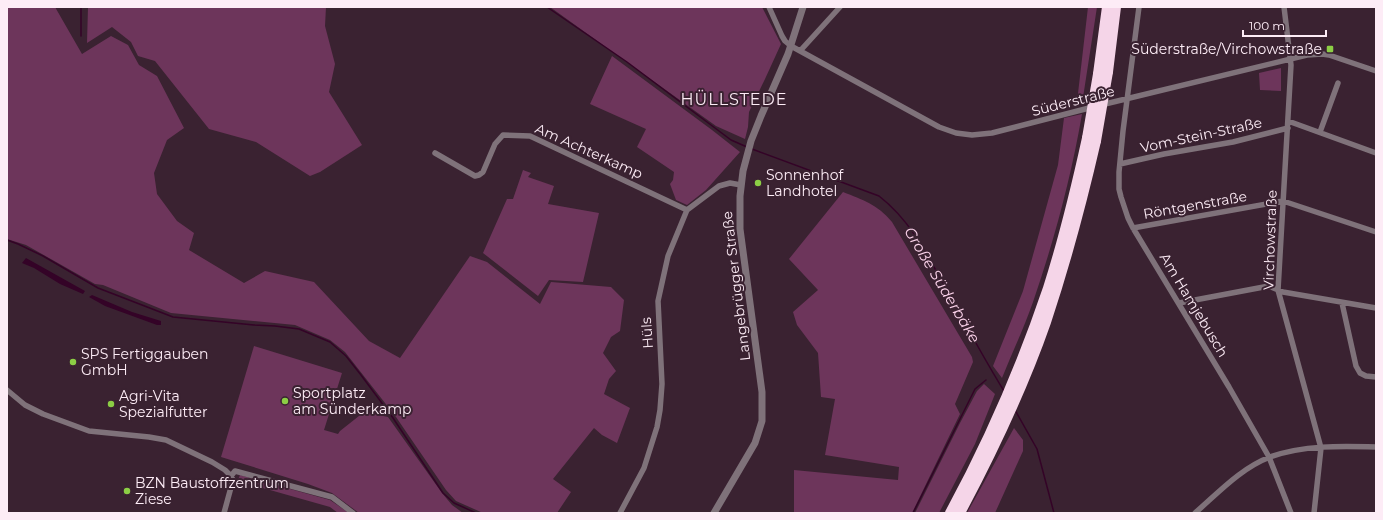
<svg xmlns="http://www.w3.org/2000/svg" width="1383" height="520" viewBox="0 0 1383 520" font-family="Montserrat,sans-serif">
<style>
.green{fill:#6d355b}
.water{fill:#340327}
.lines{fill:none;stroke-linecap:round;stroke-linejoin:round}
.stream{stroke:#340327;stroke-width:1.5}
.minor{stroke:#7f727a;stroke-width:5.5}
.tertiary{stroke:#7f727a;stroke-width:7}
.motorway{stroke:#f5d5e8;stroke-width:10}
.motorway-bridge{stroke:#f5d5e8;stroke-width:10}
.poi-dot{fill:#8cce45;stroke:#3a2231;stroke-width:1.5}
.labels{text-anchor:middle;stroke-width:4;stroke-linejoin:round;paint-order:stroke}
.poi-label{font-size:14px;fill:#fdecf6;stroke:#3a2231;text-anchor:start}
.street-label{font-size:14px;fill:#fdecf6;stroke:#3a2231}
.water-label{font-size:15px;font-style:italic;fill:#fcd3eb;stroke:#3a2231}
.quarter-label{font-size:16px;letter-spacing:1px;fill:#fdecf6;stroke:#3a2231}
</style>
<rect width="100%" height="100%" fill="#3a2231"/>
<!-- green -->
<path class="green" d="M7,7h48l27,47 29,-18 17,9 11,20 18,11 27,52 -17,12 -13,33 3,21 20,27 17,12 -5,17 55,33 21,-12 49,11 55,59 31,17 70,-102 17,6 53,42 11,-22 60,5 13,13 -4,31 -9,6 -8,16 13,18 -7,8 -5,15 26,14 -13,35 -15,-8 -8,-7 -41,51 18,13 -14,21h-74l-27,-12 -10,-11 -50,-73 -51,-65 -15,-12 -35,-15 -124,-12 -68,-28 -8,-1 -69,-39 -19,-6z
M88,7h238l-1,19 10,38 -6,28 33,53 -42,27 -10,4 -54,-34 -47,-13 -54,-68 -17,-5 -7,-14 -19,-15 -25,16z
M550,7h212l19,37 -16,35 -16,33 -1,15 -3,12 -29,-13z
M1088,7h9l-15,97 -5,-2z
M612,56l100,74 28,22 -34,38 -19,15 -11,-5 -6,-16 3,-4 1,-8 -37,-25 9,-18 -56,-25z
M1281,68v23l-21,-1 -1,-17z
M1082,114c-11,64 -28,127 -49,188 -9,26 -21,51 -31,76l-9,-12 30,-75 35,-126 6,-47z
M523,170l8,3 -3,4 26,9 -6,18 51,9 -16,69 -34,-2 -11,16 -55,-43 24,-54h6z
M843,192c20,8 34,12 49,30l80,135 1,5 -18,42 5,10 -48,99h-118v-43l104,10 1,-13 -74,-12 10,-56 -14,-2 -3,-44 -21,-28 -4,-13 25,-22 -29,-31z
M254,346l88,27 -18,57 14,4 2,-3 24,-19 24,5 54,76 10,12 11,8h-104l-27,-20 -24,-9 -87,-27z
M984,384l11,10 -20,50 -36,69h-24l45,-90 17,-32z
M1014,428l9,12v11l-28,62h-28z
M240,475l90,25 19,13h-11l-8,-6 -78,-22 -14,-5z"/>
<!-- water -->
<path class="water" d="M26,258l59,33 -2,3 -23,-10 -26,-16 -12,-5z
M92,295l40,17 29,9v4h-4l-52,-19 -16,-9z"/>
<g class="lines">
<!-- stream -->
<path class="stream" d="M547,7l80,55 104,78 16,7
M81,36v-29
M752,149l127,47c31,24 48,58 66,91 19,35 38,70 59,104
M7,240l11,4 25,12 55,32 75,29 81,8 21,1 24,3 31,13 16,14 15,19 32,43 50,75 11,10 22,10
M1015,410l22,39 17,64
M913,513l62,-124 11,-9"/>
<!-- minor -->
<path class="minor" d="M769,7l13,29 3,5 6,5 148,81 17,6 16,2 20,-2 101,-26
M1139,7l-16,124 -4,41v17l2,8 7,21 5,10 96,159 40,70 22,56
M1284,7l7,58 -13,225 43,158 -7,65
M800,51l40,-44
M1101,105l206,-50 15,-1 7,1 47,16
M1288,121l88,32
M1320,132l18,-49
M435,153l40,23 4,-1 4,-3 12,-28 8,-9 27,1 157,74
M1120,164l44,-10 69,-12 55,-14
M1133,228l150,-27 93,31
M1179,303l90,-17 14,6 93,16
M1342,303l14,63 4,7 6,3 10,1
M7,390l18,15 18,9 46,17 60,6 17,3 46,22 13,8 6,6 2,4 -9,33
M231,476l4,-5 97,26 21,16
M620,513l24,-45 13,-41 3,-17 2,-26 -4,-83 10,-45 19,-46 32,-24 11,-3 11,2
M1195,513c23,-20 46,-45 75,-56 33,-12 71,-11 106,-10"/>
<!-- tertiary -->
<path class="tertiary" d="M714,513l41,-70 7,-22v-29l-22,-163v-33l3,-25 8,-30 10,-25 27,-62 15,-47"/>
<!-- motorway -->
<path class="motorway" d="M1108,72l8,-65
M1098,74l9,-67
M950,513c39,-72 72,-148 98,-225 16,-50 28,-100 39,-150
M960,513c33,-62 63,-125 86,-191 20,-60 36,-120 50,-181"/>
<!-- motorway-bridge -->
<path class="motorway-bridge" d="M1087,138l11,-64
M1096,141l12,-69"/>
</g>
<!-- markers -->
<g class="poi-dot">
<rect x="1326" y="45" width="8" height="8" rx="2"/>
<circle cx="758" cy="183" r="4"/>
<circle cx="73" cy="362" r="4"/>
<circle cx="285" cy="401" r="4"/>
<circle cx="111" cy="404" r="4"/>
<circle cx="127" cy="491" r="4"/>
</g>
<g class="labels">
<!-- poi labels -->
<g class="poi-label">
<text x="1322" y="54" text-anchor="end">Süderstraße/Virchowstraße</text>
<text x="766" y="180">Sonnenhof<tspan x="766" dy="16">Landhotel</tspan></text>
<text x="81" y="359">SPS Fertiggauben<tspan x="81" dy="16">GmbH</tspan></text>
<text x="293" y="398">Sportplatz<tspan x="293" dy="16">am Sünderkamp</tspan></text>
<text x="119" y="401">Agri-Vita<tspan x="119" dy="16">Spezialfutter</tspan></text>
<text x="135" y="488">BZN Baustoffzentrum<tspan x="135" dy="16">Ziese</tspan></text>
</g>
<!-- street labels -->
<g class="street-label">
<text transform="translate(1073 101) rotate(-14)" y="5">Süderstraße</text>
<text transform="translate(1201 135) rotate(-12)" y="5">Vom-Stein-Straße</text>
<text transform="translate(589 151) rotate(24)" y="5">Am Achterkamp</text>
<text transform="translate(1195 205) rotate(-10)" y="5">Röntgenstraße</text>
<text transform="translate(1270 240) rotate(-88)" y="5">Virchowstraße</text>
<text transform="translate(736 286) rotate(-97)" y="5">Langebrügger Straße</text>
<text transform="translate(1194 305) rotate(59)" y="5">Am Hamjebusch</text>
<text transform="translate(647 333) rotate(-94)" y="5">Hüls</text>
</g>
<!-- water labels -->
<g class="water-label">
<text transform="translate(942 285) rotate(59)" y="5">Große Süderbäke</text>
</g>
<!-- quarter labels -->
<g class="quarter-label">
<text x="734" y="105">HÜLLSTEDE</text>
</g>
</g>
<!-- border -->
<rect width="1383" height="520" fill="none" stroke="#fdecf6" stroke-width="16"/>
<!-- scale -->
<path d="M1243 30v6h83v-6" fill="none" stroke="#fdecf6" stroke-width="2"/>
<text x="1249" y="30" font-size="12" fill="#fdecf6" stroke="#3a2231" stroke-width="3" paint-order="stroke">100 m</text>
</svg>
